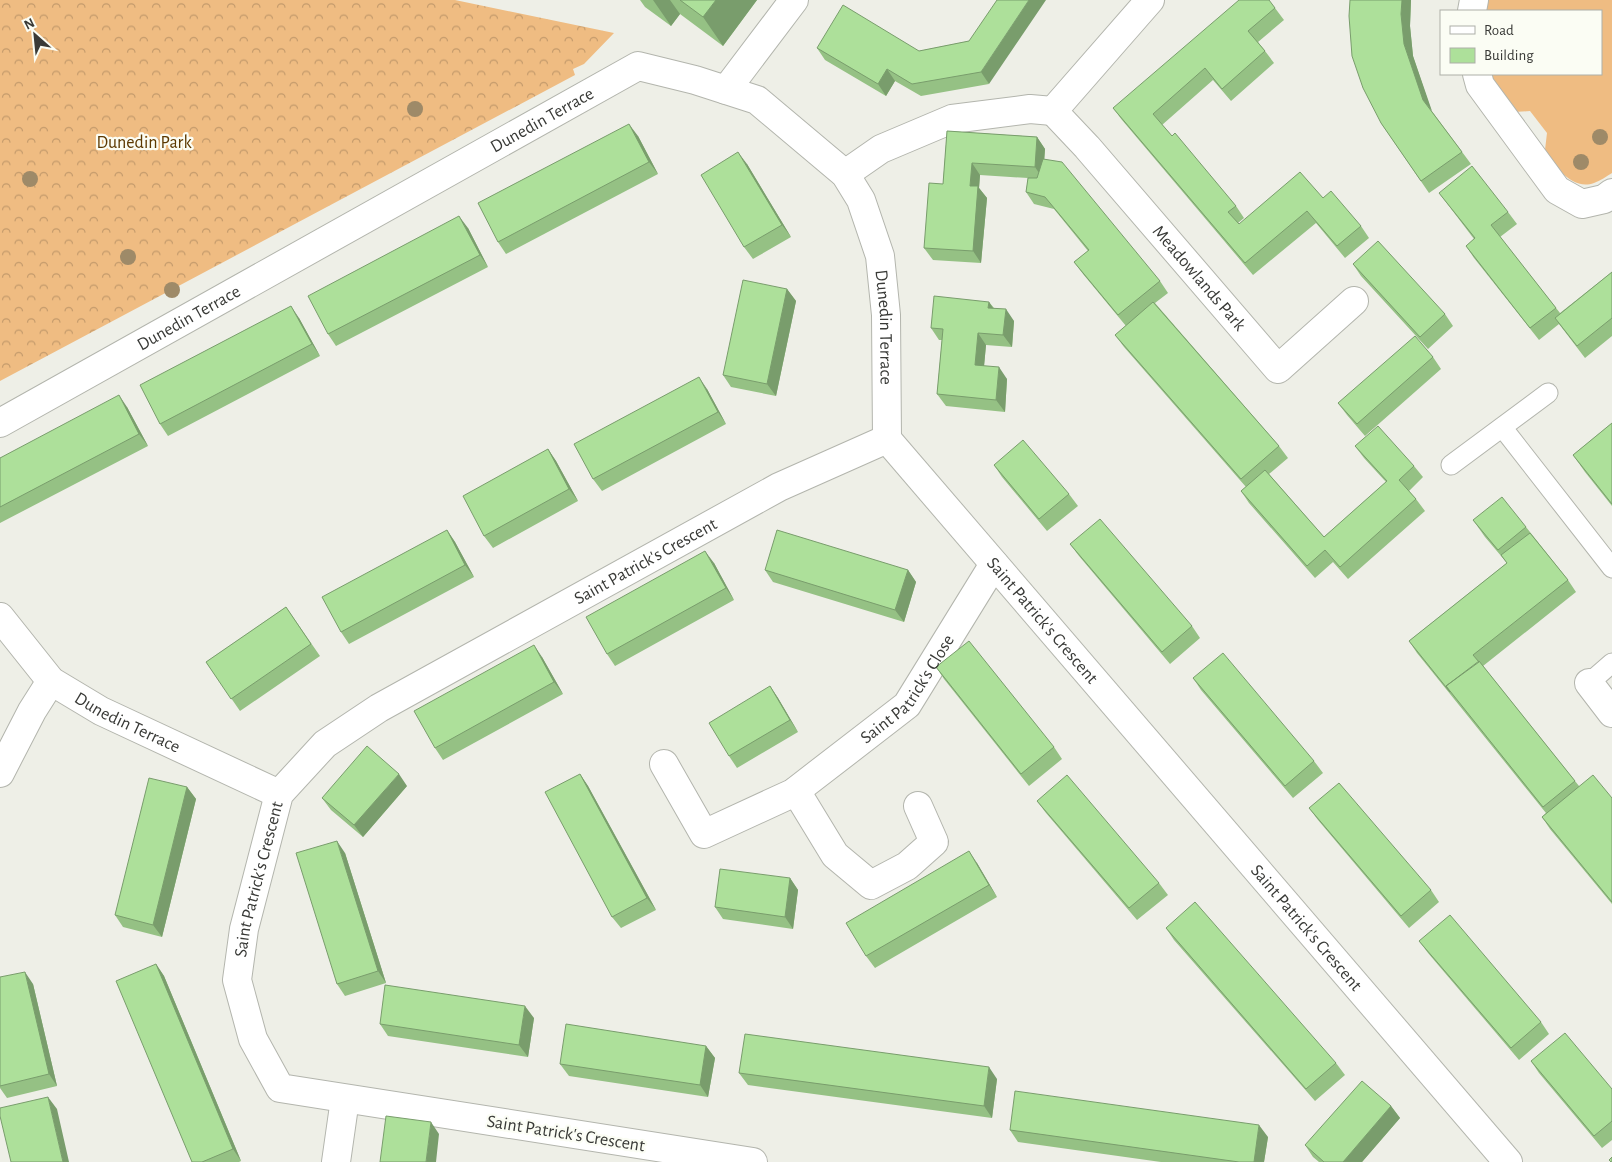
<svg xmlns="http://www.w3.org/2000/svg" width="1612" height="1162" viewBox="0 0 1612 1162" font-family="'Alegreya Sans',sans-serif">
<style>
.grass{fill:#efbc82}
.forest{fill:url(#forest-crowns)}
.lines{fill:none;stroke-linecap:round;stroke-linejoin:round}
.lane-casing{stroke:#b3b5ad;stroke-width:21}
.street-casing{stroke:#b3b5ad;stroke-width:30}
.lane{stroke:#fff;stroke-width:19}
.street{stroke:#fff;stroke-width:28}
.tree{fill:#9e8a68}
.wall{fill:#95c184}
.shaded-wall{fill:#799d6c}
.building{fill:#ade09a;stroke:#799d6c}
.labels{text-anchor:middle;stroke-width:4.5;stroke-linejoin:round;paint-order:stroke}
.street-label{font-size:18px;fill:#393a37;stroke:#fbfdf4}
.park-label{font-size:18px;fill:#5c3800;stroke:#fbfdf4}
</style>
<defs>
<pattern id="forest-crowns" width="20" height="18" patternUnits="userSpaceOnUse" patternTransform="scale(1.25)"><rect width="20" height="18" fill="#efbc82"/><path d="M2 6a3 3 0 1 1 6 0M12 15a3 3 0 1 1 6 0" fill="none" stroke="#c39a6b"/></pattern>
</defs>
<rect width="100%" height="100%" fill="#eeefe7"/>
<!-- grass -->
<path class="grass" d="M1482,0h130v173c-5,3 -12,8 -18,10 -22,8 -39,-17 -49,-33l2,-17 -17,-22 -16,1 -25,-38h112v-63h-121z"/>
<!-- forest -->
<path class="forest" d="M0,0h455l159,33 -30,31 -11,5 2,6 -575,306z"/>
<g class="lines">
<!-- lane casing -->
<g class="lane-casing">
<path id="lane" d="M1502,427l110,141
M1451,465l97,-72
M1589,683l23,-20"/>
</g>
<!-- street casing -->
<g class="street-casing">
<g id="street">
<path d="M1472,11l2,-11"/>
<path d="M1477,74l3,11 77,105 25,14 22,-5 8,-6"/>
<path d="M726,90l68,-90"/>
<path id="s1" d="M1053,111l34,36 191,222 76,-68"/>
<path d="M845,174l36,-25 71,-30 78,-10 23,2 97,-111"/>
<path id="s2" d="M0,423l638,-357 57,14 62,20 88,74 16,26 19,56 6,59 1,124"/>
<path id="s3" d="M887,439l621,723"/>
<path id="s4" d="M0,617l51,64 50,30 178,83"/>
<path d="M1589,683l23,30"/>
<path id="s5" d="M664,764l40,70 89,-41 114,-88 87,-141"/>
<path d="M0,773l32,-62 19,-30"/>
<path d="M796,791l39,64 36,30 36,-19 27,-24 -16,-36"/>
<path d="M336,1162l9,-63"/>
<path id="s6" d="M753,1162l-473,-74 -27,-49 -16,-59 7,-51 35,-135 46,-50 54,-36 400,-221 108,-48"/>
</g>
</g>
<!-- lane -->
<use href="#lane" class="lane"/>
<!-- street -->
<use href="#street" class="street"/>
</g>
<!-- trees -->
<g class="tree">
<circle cx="415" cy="109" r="8"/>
<circle cx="1600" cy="137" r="8"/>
<circle cx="1581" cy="162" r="8"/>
<circle cx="30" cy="179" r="8"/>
<circle cx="128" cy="257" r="8"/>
<circle cx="172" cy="290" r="8"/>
</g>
<!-- wall -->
<path class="wall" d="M640,0h117l-34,46 -43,-32 -9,12 -26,-19z
M1350,0h61l-1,26 3,30 18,54 40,54 -42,29 -48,-70z
M1275,8l9,12 -26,22 7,9 9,12 -43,38 -18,-21 -51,45 74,81 8,12 -6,5 1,1 84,-26 38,28 8,12 -24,20 -29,-35 -63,52 -131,-155 -9,-12z
M969,41l20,43 -68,12 -26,-15 -9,15 -61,-36 -8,-12 102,3z
M947,131l90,6 8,12 -1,11 116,121 8,12 -13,10 124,143 9,12 -19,16 55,63 62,-55 -22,-24 -9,-12 59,20 9,11 -14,14 7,8 9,12 -77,68 -15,-17 -18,16 -66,-75 -8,-12 5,-4 -122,-140 -9,-12 11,-9 -43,-52 -9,-12 14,-11 -34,-42 -20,-5 -8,-12 2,-14 -48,-3 -1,13 8,10 -6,65 -48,-3 -9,-12 19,-64z
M638,136l20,38 -152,80 -8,-12z
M747,164l44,73 -38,22 -9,-12z
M1439,193l69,19 9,12 -17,13 60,76 52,-41v64l-27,22 -26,-34 -20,16 -65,-82 -8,-12 8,-7z
M468,228l20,39 -152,79 -8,-12z
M1353,264l92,50 8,12 -25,23 -67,-73z
M787,289l9,12 -20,95 -45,-9 -8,-12z
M989,302l5,6 20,13 -2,26 -26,-2 -2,21 23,13 -2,33 -59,-6 -9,-12 5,-54h-3l-8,-12z
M299,318l21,38 -152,80 -8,-12z
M1433,357l8,12 -76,67 -18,-21 -9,-12z
M707,389l19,35 -124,67 -9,-12z
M127,407l21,39 -148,77v-65z
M1612,423v83l-27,-34 -12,-17z
M548,449l8,12 22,40 -85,47 -9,-12z
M994,465l75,29 9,12 -31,25 -45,-54z
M1473,520l53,7 42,53 8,12 -93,74 96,120 33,12v106l-62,-75 -8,-12 4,-4 -129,-160 -8,-12 98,-78 -22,-26z
M447,530l8,12 19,35 -125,67 -8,-12z
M1070,544l122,82 8,12 -30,26 -91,-108z
M714,563l20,37 -119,66 -8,-12z
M765,570h143l8,12 -12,40 -131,-40z
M286,607l34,49 -80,55 -34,-49z
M542,657l21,37 -120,66 -8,-12z
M936,667l118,80 8,12 -33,27 -85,-107z
M1193,678l121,83 9,12 -30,25 -92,-108z
M770,686l8,12 20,34 -61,36 -8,-12z
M580,774l8,12 68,124 -35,18 -9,-11z
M407,786l-44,51 -32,-27 -9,-12z
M187,787l9,12 -34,138 -39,-10 -8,-12z
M1037,801l122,82 9,12 -31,25 -91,-107z
M1309,808l122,82 8,12 -30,26 -91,-108z
M345,853l41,130 -41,13 -8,-12z
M977,863l20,34 -122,71 -9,-12z
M790,878l8,12 -5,39 -70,-10 -8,-12z
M1166,928l170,135 9,12 -30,26 -141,-161z
M1419,941l122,81 8,12 -30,26 -91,-107z
M156,964l8,12 77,185 -2,1h-47z
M0,977l33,7 24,102 -50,12 -7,-10z
M534,1018l-6,39 -140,-21 -8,-12z
M706,1046l9,12 -7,39 -139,-21 -9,-12z
M1531,1061l81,28v51l-10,8 -63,-75z
M739,1073l258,6 -5,39 -244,-33z
M1391,1106l9,12 -38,44h-43l-6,-5 -8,-12z
M1010,1130l258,7 -4,25h-103l-143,-20z"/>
<!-- shaded-wall -->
<path class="shaded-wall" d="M653,0h17l10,14 -9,12z
M716,0h41l-34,46 -20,-29z
M1029,0h17l-57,84 -8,-12z
M1402,0h9l-1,26 3,30 19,55 -9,-11 -19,-56 -3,-30z
M887,69l8,12 -9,15 -8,-12z
M629,124l9,12 20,38 -9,-12z
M1037,137l8,12 -2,30 -8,-12z
M738,152l9,12 44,73 -9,-12z
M972,163l8,12 -1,13 8,10 -6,65 -8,-12 -3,-65z
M459,216l9,12 20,39 -8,-12z
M787,289l9,12 -20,95 -9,-12z
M989,302l8,12 -9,-6z
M291,306l8,12 21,38 -8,-12z
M1006,309l8,12 -2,26 -9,-12z
M978,333l8,12 -3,32 -8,-12z
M999,367l8,12 -2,33 -9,-12z
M699,377l8,12 19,35 -8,-12z
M119,395l8,12 21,39 -9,-12z
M548,449l8,12 22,40 -9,-12z
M447,530l8,12 19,35 -9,-12z
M705,551l9,12 20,37 -8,-12z
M908,570l8,12 -12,40 -9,-12z
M534,645l8,12 21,37 -9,-12z
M770,686l8,12 20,34 -8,-12z
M399,774l8,12 -44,51 -9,-12z
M580,774l8,12 68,124 -9,-12z
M187,787l9,12 -34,138 -9,-12z
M337,841l8,12 41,130 -8,-12z
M969,851l8,12 20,34 -8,-12z
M790,878l8,12 -5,39 -8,-12z
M156,964l8,12 77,185 -8,-12z
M25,972l8,12 24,102 -8,-12z
M525,1006l9,12 -6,39 -9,-12z
M706,1046l9,12 -7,39 -8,-12z
M989,1067l8,12 -5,39 -8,-12z
M48,1097l9,12 12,53h-6z
M1391,1106l9,12 -38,44h-19z
M431,1122l8,12 -3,28h-10z
M1259,1125l9,12 -4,25h-10z"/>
<!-- building -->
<path class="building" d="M680,0h36l-13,17z
M997,0h32l-48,72 -69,12 -25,-15 -9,15 -61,-36 26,-43 76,46 50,-10z
M1239,0h30l6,8 -27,23 17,20 -43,38 -17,-21 -52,46 19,22 3,-3 61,73 -8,6 11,12 61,-52 23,26 8,-7 30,35 -24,20 -30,-35 -62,52 -132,-155z
M1350,0h52l-1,14 3,30 19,56 39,52 -41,29 -40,-58 -18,-35 -11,-32 -3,-40z
M629,124l20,38 -151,80 -20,-39z
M947,131l90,6 -2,30 -63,-4 -2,23h8l-5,65 -49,-3 5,-65 14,1z
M738,152l44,73 -38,22 -43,-72z
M1043,159l19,3 98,119 -42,34 -44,-53 15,-12 -44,-53 -19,-5 2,-14h9z
M1472,166l36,46 -17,13 65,83 -26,20 -64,-82 9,-8 -36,-45z
M459,216l21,39 -152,79 -20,-38z
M1378,241l67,73 -25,23 -67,-73z
M1612,272v46l-35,28 -22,-28z
M743,280l44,9 -20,95 -44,-9z
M934,296l55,6 -1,6 18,1 -3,26 -25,-2 -3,32 24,2 -3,33 -59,-6 6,-65 -12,-1z
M1153,302l126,144 -38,33 -126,-144z
M291,306l21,38 -152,80 -20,-39z
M1415,336l18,21 -76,67 -19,-21z
M699,377l19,35 -125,67 -19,-35z
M119,395l20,39 -139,73v-49z
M1612,423v81l-39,-49z
M1378,426l36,40 -15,14 17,19 -76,68 -15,-17 -18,16 -66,-75 24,-21 59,67 63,-56 -32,-35z
M1023,440l46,54 -30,25 -45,-54z
M548,449l21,40 -85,47 -21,-40z
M1502,497l24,30 -28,23 -25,-30z
M1100,519l92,107 -30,26 -92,-108z
M447,530l18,35 -124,67 -19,-35z
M777,530l131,40 -13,40 -130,-40z
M1530,533l38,47 -95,75 6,7 -33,24 4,6 -41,-51 98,-78 -6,-8z
M705,551l21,37 -119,66 -21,-37z
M286,607l25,37 -80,55 -25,-37z
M969,641l85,106 -33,27 -85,-107z
M534,645l20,37 -119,66 -21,-37z
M1223,653l91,108 -29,25 -92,-108z
M1479,661l96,120 -32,26 -97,-121z
M770,686l20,34 -61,36 -20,-33z
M367,746l32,28 -45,51 -32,-27z
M580,774l67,124 -35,19 -67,-125z
M1067,775l92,108 -30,25 -92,-107z
M1593,775l19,23v104l-70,-85z
M149,778l38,9 -34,138 -38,-10z
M1339,783l92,107 -30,26 -92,-108z
M337,841l41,130 -41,13 -41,-131z
M969,851l20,34 -123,71 -20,-33z
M720,869l70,9 -5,39 -70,-10z
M1195,902l141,161 -30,26 -140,-161z
M1450,915l91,107 -30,26 -92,-107z
M156,964l77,185 -31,13h-10l-76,-181z
M25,972l24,102 -49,12v-109z
M385,985l140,21 -6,39 -139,-21z
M566,1024l140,22 -6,39 -140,-21z
M1565,1033l47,56v32l-18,15 -63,-75z
M745,1034l244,33 -5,39 -245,-33z
M1362,1081l29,25 -48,56h-19l-19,-17z
M1015,1091l244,34 -5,37h-15l-229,-32z
M48,1097l15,65h-52l-11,-46v-8z
M386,1116l45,6 -5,40h-46z
M1612,1157v5h-1l-2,-2z"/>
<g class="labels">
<!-- street labels -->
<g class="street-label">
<text dy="6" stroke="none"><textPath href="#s2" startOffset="621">Dunedin Terrace</textPath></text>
<text dy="6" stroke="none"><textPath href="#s1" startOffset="222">Meadowlands Park</textPath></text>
<text dy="6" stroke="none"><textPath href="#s2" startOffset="216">Dunedin Terrace</textPath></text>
<text dy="6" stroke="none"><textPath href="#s2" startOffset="1131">Dunedin Terrace</textPath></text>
<text dy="6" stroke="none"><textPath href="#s6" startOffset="1224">Saint Patrick's Crescent</textPath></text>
<text dy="6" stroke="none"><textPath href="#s3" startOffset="239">Saint Patrick's Crescent</textPath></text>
<text dy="6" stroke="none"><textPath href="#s5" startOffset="335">Saint Patrick's Close</textPath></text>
<text dy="6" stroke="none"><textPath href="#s4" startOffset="169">Dunedin Terrace</textPath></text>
<text dy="6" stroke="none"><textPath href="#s6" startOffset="699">Saint Patrick's Crescent</textPath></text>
<text dy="6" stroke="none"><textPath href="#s3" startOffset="644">Saint Patrick's Crescent</textPath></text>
<text transform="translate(566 1133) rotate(9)" y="6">Saint Patrick's Crescent</text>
</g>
<!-- park labels -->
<g class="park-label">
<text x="144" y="148">Dunedin Park</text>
</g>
</g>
<!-- legend -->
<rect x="1440" y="10" width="162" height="65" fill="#fbfdf4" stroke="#adafa8"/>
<rect x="1450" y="26" width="25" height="8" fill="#ffffff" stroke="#adafa8"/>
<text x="1484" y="35" font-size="15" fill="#393a37">Road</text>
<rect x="1450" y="48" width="25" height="15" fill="#ade09a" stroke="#adafa8"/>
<text x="1484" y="60" font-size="15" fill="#393a37">Building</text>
<!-- north arrow -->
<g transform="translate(35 35) rotate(333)" stroke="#fbfdf4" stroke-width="4" paint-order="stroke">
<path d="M0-4L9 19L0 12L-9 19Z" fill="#393a37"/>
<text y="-8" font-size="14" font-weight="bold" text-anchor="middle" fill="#393a37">N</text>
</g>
</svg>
